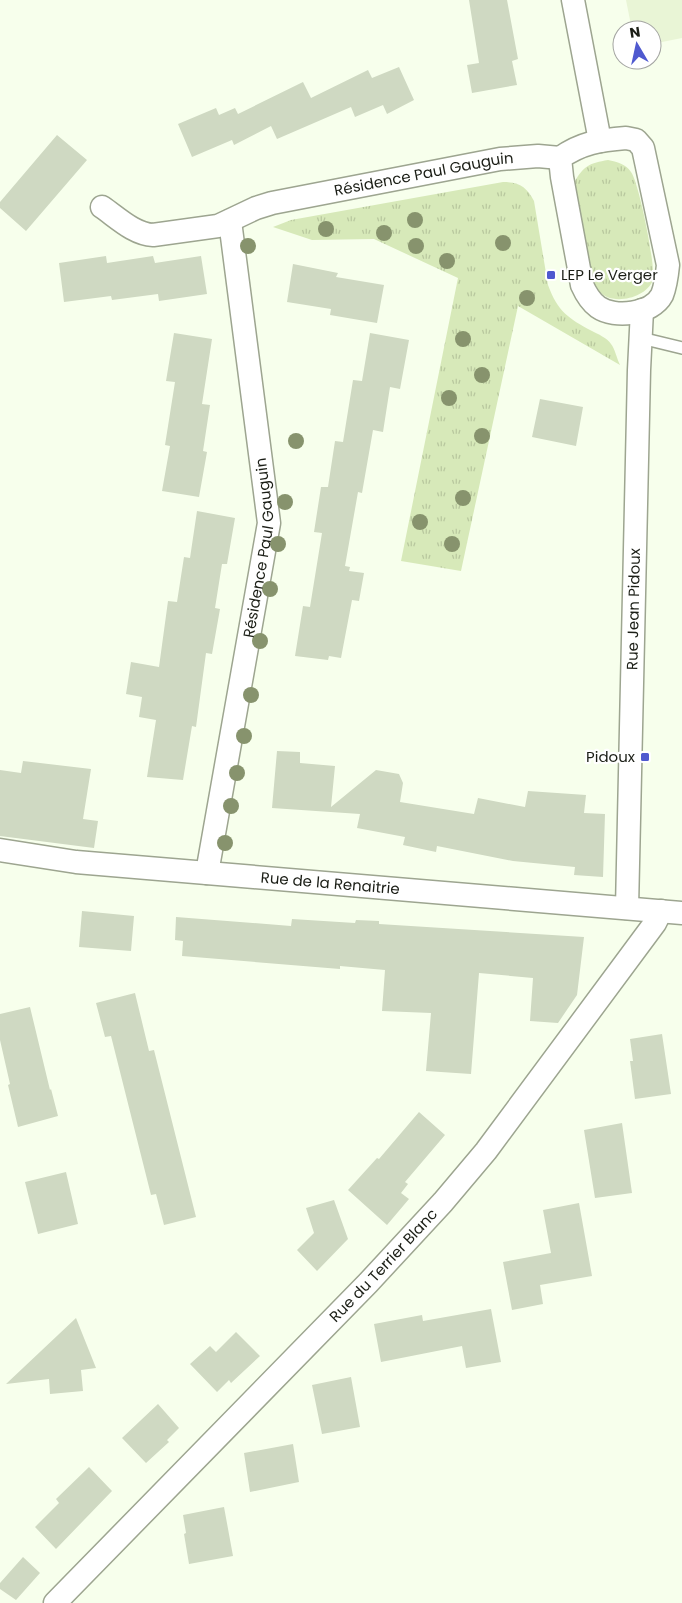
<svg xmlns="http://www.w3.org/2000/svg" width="682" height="1603" viewBox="0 0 682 1603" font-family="Poppins,sans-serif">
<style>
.built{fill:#e9f5d6}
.grass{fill:url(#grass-tufts)}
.building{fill:#cfd9c2}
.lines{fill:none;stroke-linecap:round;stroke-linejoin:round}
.lane-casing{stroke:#9da590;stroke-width:14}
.street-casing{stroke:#9da590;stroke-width:25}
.lane{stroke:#fff;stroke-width:11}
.street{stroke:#fff;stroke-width:22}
.tree{fill:#87936d}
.poi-dot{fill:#4f59cf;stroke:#fff;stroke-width:2}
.labels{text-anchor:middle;stroke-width:4.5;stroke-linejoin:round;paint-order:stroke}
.street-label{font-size:15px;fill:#1b1e16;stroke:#fff}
.poi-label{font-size:15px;fill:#1b1e16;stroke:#fff;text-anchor:start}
</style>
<defs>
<pattern id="grass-tufts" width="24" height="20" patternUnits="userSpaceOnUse" patternTransform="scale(1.25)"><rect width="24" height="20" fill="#d7e9b9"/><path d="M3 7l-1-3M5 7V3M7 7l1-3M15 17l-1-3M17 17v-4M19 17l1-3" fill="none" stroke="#b8c79e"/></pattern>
</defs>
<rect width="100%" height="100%" fill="#f7ffec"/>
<!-- built -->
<path class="built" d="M626,0h56v38l-30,6v-14h-20z"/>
<!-- grass -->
<path class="grass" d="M608,160c9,2 18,4 23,12 8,10 25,96 22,108 -6,16 -31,23 -46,17 -9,-4 -13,-12 -17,-20l-16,-94c9,-17 16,-20 34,-23z
M503,182c16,0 24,5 31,19l14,84c10,27 20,33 44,46 6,3 15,7 19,13 4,5 6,15 9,21l-102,-59 -57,265 -60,-10 57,-283 -84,-39 -62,1 -39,-13 18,-7z"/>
<!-- building -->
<path class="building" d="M469,0h38l11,59 -6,2 5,24 -45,8 -5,-28 12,-2z
M399,67l15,33 -27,14 -4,-9 -28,12 -4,-10 -74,32 -6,-13 -37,19 -2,-5 -40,17 -14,-33 38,-16 3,7 16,-7 3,6 65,-32 8,16 57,-28 4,8z
M57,135l30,25 -61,71 -26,-23v-6z
M106,256l1,7 46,-7 2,7 46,-7 6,38 -48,7 -1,-7 -46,6 -1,-4 -47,6 -5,-39z
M293,264l45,9 -2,4 48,8 -7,38 -47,-8 1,-6 -44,-7z
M174,333l38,6 -10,65 8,1 -7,46 4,1 -8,45 -37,-6 8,-45 -5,-1 10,-63 -9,-1z
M370,333l39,7 -9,49 -10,-2 -7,45 -10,-2 -11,63 -4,-1 -13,74 5,1 -1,4 15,2 -5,28 -7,-1 -11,58 -12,-2 -1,4 -33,-4 8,-50 7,1 12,-74 -8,-1 7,-45h7l7,-46 8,1 10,-62 9,1z
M540,399l43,8 -7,39 -44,-9z
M197,511l38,7 -8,46h-5l-7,44 5,1 -8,45 -6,-1 -10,74 -4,-1 -9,54 -36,-3 9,-57 -17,-3 3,-20 -16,-3 5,-32 28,5 9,-66 9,1 7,-45 6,1z
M277,751l23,1v11l35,3 -4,41 45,-37 23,4 4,9 -3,19 74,12 4,-16 47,9 3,-16 58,4 -2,18 21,1 -2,63 -29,-2 1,-8 -62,-6 -76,-15 -1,6 -33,-7 2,-8 -48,-9 3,-14 -88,-6z
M23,761l68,8 -8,50 15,2 -4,27 -94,-12v-66l21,3z
M82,911l52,5 -3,35 -52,-4z
M176,917l115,9 1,-7 63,4 1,-3 23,1v3l205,13 -7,58 -19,28 -28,-2 3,-43 -54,-5 -8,101 -45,-3 5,-58 -49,-2 3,-41 -45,-4v3l-158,-13 1,-15 -8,-1z
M135,993l14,58 5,-1 42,167 -32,8 -8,-31 -5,1 -40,-159 -6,1 -9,-34z
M30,1007l20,83 1,-1 7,27 -40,11 -10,-42 2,-1 -10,-44v-26z
M662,1034l9,60 -36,5 -5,-38h3l-3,-22z
M419,1112l26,23 -40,47 3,2 -7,9 8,6 -22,26 -39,-35 29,-32 2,1z
M622,1123l10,70 -37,5 -11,-68z
M66,1172l12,52 -40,10 -13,-52z
M334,1200l14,39 -31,32 -20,-21 17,-17 -8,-25z
M579,1203l13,73 -52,9 3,19 -31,6 -9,-48 48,-9 -8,-43z
M491,1309l10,53 -35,6 -4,-22 -81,16 -7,-38 48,-9 1,6z
M76,1318l20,50 -15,2 2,21 -33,3 -1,-15 -43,5z
M236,1332l24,24 -29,27 -2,-3 -12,12 -27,-28 20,-18 6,6z
M351,1377l9,50 -38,7 -10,-49z
M158,1404l21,24 -12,12 2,2 -23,21 -24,-25z
M293,1444l6,38 -49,10 -6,-39z
M89,1467l23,24 -56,58 -21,-22 24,-24 -3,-4z
M224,1507l9,49 -44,8 -5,-30 2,-1 -3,-18z
M23,1557l17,16 -24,27 -16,-11v-6z"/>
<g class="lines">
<!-- lane casing -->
<g class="lane-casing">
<path id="lane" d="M641,338l41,10"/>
</g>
<!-- street casing -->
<g class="street-casing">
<g id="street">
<path d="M573,0l27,141"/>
<path d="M626,138l10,2 7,8 25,117c-1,10 -2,20 -6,30 -10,19 -47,24 -64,12 -7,-5 -12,-13 -16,-22l-20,-108 -2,-19c21,-15 40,-18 66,-20z"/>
<path id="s1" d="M102,207c16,11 32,27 51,28l65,-9 38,-18 16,-5 228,-44 38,-3 22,2"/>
<path id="s2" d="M0,850l76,12 606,51"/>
<path id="s3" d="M207,873l62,-350 -39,-302"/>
<path id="s4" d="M627,908l12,-538 3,-60"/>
<path id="s5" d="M55,1603l313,-320 75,-81 43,-51 169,-228 6,-12"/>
</g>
</g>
<!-- lane -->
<use href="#lane" class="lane"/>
<!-- street -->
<use href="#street" class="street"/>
</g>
<!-- trees -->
<g class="tree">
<circle cx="415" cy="220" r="8"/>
<circle cx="326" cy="229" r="8"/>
<circle cx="384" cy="233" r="8"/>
<circle cx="503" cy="243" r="8"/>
<circle cx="248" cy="246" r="8"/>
<circle cx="416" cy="246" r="8"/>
<circle cx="447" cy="261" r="8"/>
<circle cx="527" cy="298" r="8"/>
<circle cx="463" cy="339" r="8"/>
<circle cx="482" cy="375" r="8"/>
<circle cx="449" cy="398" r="8"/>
<circle cx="482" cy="436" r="8"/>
<circle cx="296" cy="441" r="8"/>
<circle cx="463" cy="498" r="8"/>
<circle cx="285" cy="502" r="8"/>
<circle cx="420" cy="522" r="8"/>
<circle cx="278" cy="544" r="8"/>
<circle cx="452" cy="544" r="8"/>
<circle cx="270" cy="589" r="8"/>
<circle cx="260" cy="641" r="8"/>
<circle cx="251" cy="695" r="8"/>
<circle cx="244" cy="736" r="8"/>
<circle cx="237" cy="773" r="8"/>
<circle cx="231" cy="806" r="8"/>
<circle cx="225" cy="843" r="8"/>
</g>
<!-- markers -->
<g class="poi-dot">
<rect x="546" y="270" width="10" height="10" rx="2.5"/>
<rect x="640" y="752" width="10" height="10" rx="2.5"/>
</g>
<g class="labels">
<!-- street labels -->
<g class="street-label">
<text dy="5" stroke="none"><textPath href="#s1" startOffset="338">Résidence Paul Gauguin</textPath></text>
<text dy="5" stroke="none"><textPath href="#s3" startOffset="330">Résidence Paul Gauguin</textPath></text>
<text dy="5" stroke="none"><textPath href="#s4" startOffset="299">Rue Jean Pidoux</textPath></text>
<text dy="5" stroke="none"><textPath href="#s2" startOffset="332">Rue de la Renaitrie</textPath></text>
<text dy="5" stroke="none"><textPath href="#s5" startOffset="471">Rue du Terrier Blanc</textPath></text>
</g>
<!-- poi labels -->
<g class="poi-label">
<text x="561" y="280">LEP Le Verger</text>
<text x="635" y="762" text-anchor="end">Pidoux</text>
</g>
</g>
<!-- north arrow -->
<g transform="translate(637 45) rotate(351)"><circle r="24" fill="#ffffff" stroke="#a4a5a2"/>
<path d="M0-4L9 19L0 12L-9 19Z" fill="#4f59cf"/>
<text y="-8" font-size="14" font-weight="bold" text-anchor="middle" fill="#1b1e16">N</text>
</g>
</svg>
